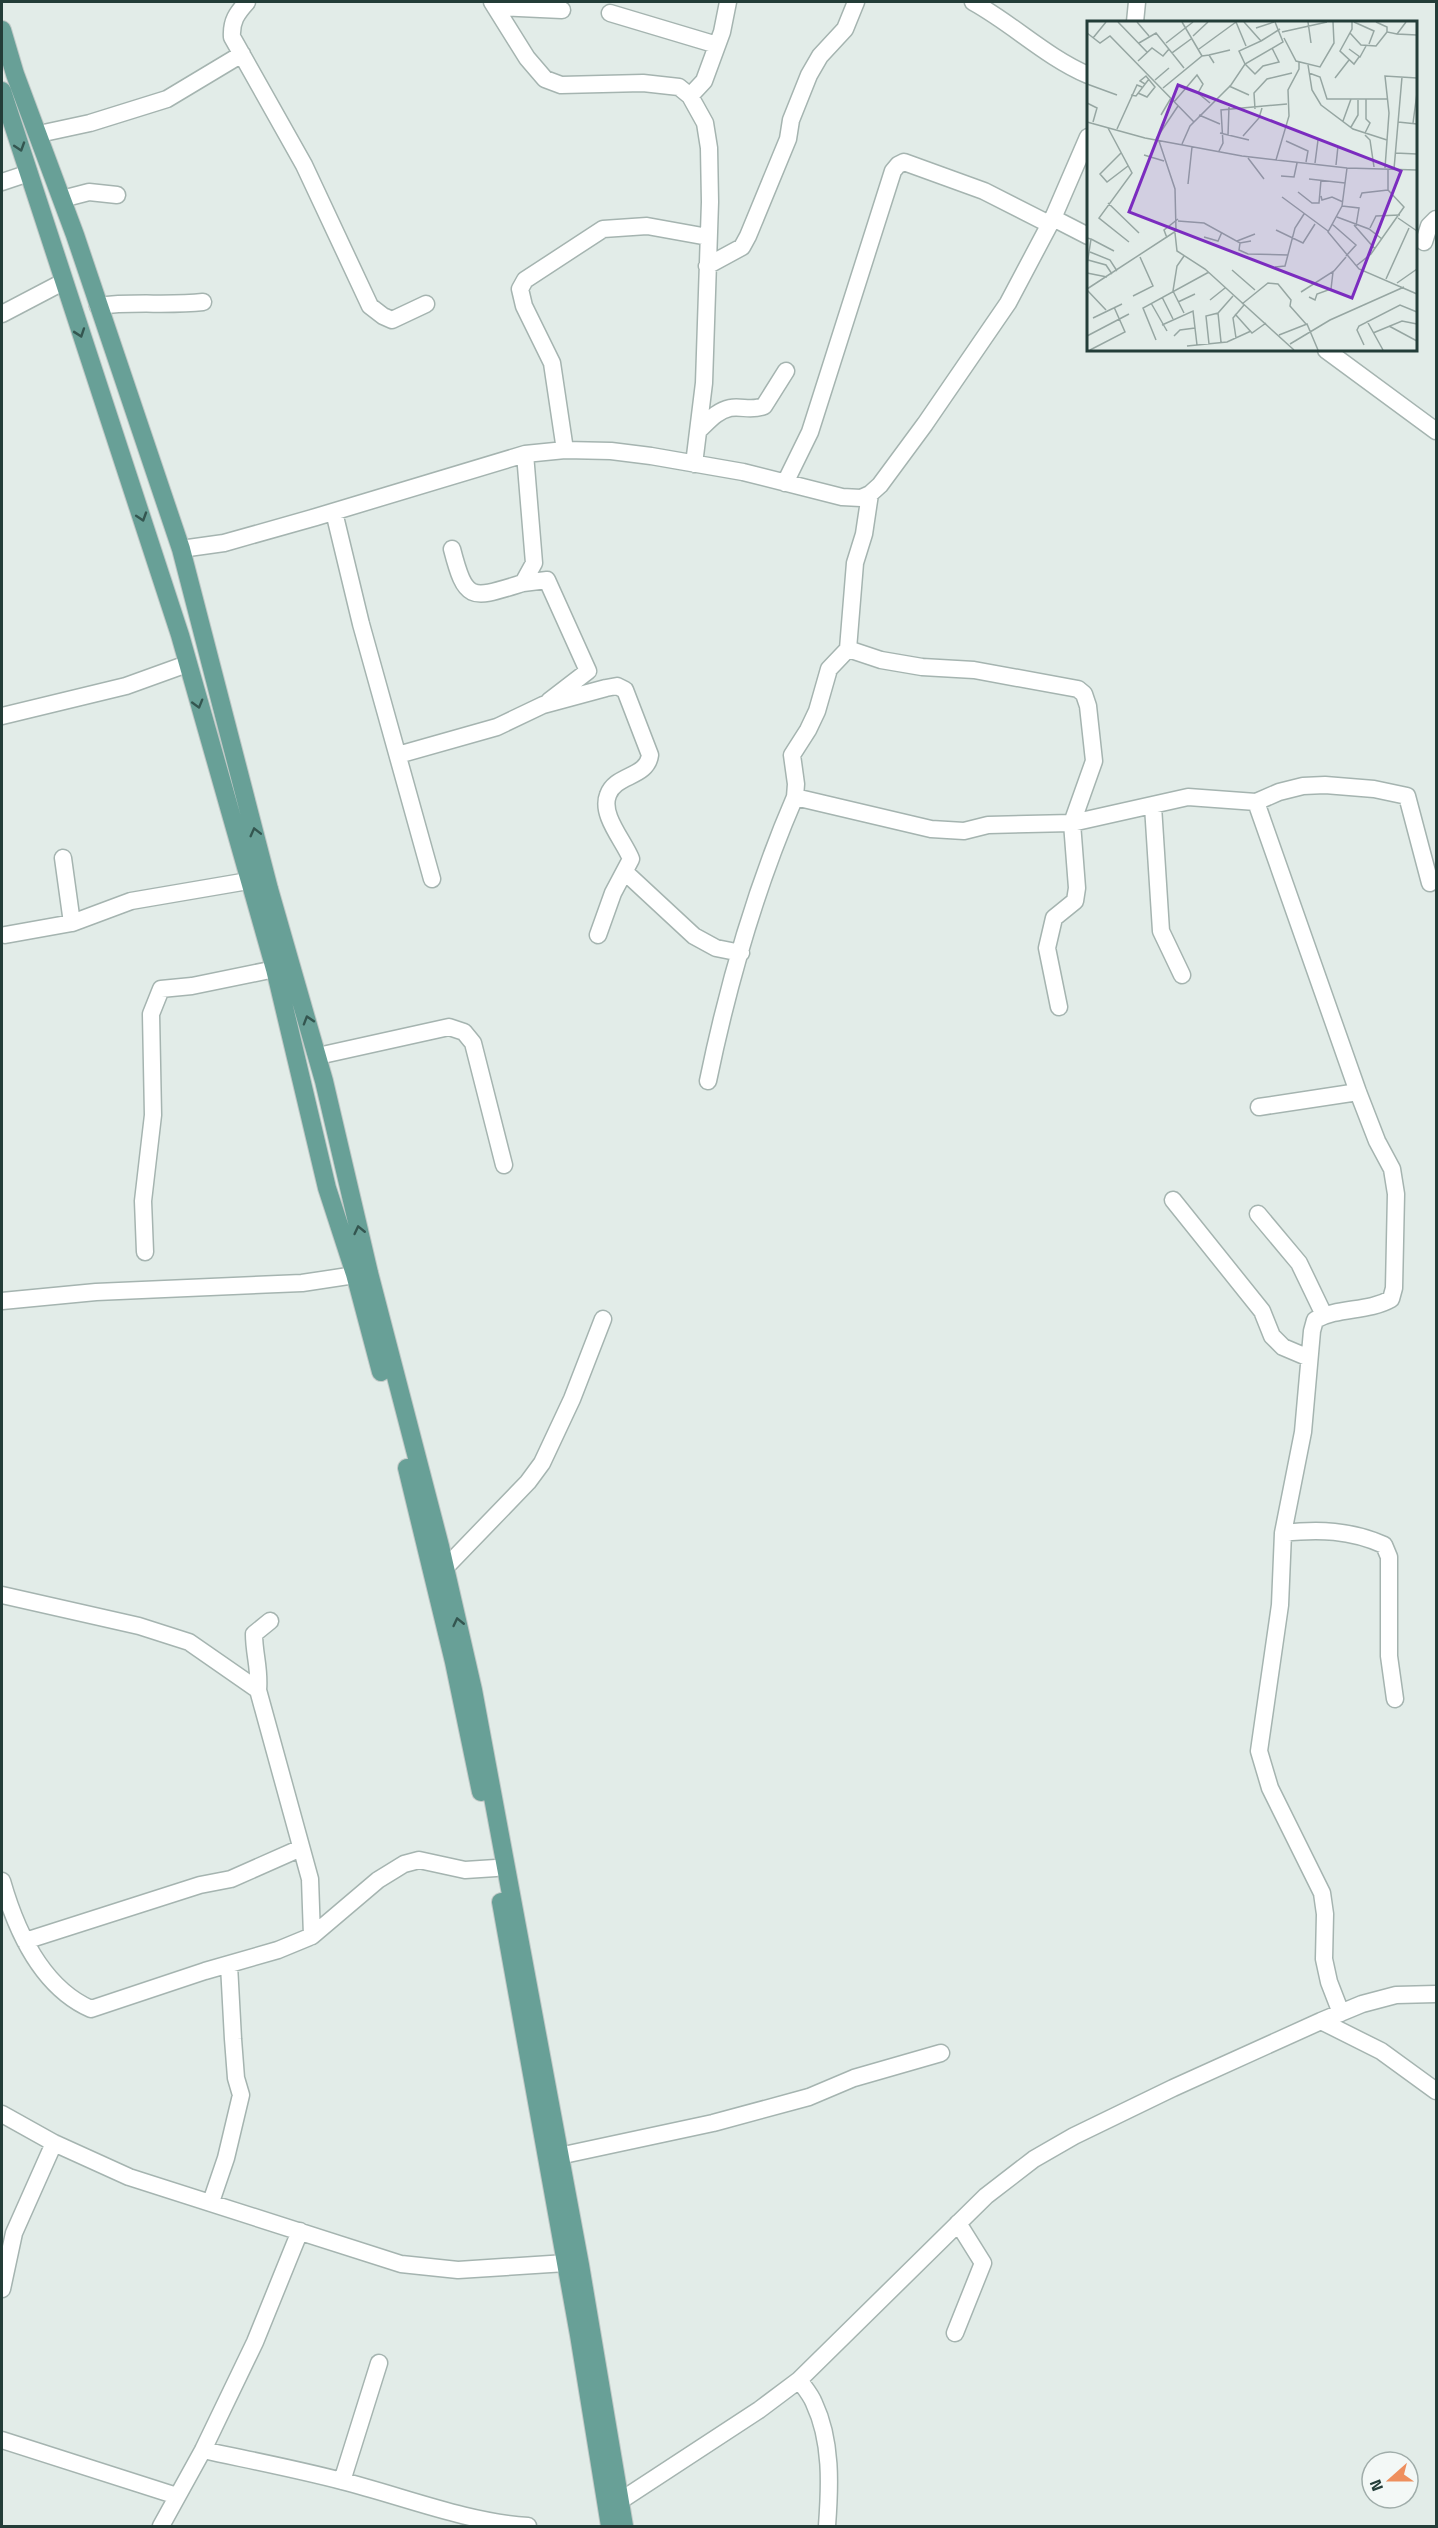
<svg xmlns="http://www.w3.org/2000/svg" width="1438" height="2528" viewBox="0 0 1438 2528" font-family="'Titillium Web',sans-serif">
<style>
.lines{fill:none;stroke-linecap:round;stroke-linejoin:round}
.minor-casing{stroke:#a5b4b0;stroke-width:19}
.major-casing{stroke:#c1c9c7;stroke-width:20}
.minor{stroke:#fff;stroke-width:16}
.major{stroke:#68a097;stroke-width:18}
.oneway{stroke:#345650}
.inset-road{fill:none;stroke:#96a6a2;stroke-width:1.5}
.view{fill:#7b2cbf;fill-opacity:0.15;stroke:#7b2cbf;stroke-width:3}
.inset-edge{fill:none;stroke:#233d38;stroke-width:3}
</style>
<rect width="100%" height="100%" fill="#e2ece8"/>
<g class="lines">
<!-- minor casing -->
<g class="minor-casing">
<path id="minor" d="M247,2c-10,11 -16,19 -15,35l72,128 66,141 13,10 9,4 34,-16
M492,2l35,56 18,21 16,6 82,-2 36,4 11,9 15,27 4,25 1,54 -6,181 -10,81
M973,2c40,22 73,55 115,73
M495,7l67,3
M610,13l107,32
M1135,22l2,-20
M690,96l14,-15 18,-49 6,-30
M39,134l51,-11 77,-24 75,-45
M2,182l27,-9
M62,199l27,-7 28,3
M1053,218l35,18
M1424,242l5,-16 7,-7
M707,266l35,-19 6,-11 40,-97 3,-19 18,-45 11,-19 25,-27 11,-27
M98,306c35,-5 70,0 105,-4
M2,314l61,-32
M1326,350l110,81
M698,431c10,-9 18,-20 32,-23 11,-2 23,3 34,-2l22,-35
M565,450l-13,-87 -28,-57 -4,-17 5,-9 78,-51 44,-3 61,11
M525,454l9,109 -11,20 24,-3 41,91 -39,30
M785,483l25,-51 83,-261 5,-6 6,-3 80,29 65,33
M334,512l27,112 71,255
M181,549l43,-6 92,-26 209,-63 40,-4 46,1 40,5 92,16 99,25 19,1 9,-4 10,-9 45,-61 83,-121 45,-85 35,-81
M452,549c14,54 19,50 71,34
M848,649l33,11 41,7 52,3 104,19 6,5 4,12 6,55 -22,62 5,65 -2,13 -21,17 -7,30 12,59
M2,716l124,-30 61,-22
M398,755l99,-28 46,-22 63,-17 11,-2 8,4 25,65c-3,23 -35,19 -42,40 -8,20 16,46 23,64l-18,34 -15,42
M795,797l136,32 33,2 24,-6 84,-2 116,-26 68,5 23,-10 24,-6 22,-1 49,4 33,7 23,87
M1256,802l102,290 19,49 15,28 4,25 -2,94 -3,11c-23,13 -53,8 -76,21l-3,11 -9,101 -20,101 -3,72 -21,146 11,37 52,105 3,21 -1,45 5,23 12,31
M1153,806l8,125 21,44
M63,858l9,65
M625,872l69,64 22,12 25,5
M5,935l67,-12 59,-22 117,-20
M318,1056l131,-29 15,5 9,11 31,122
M708,1081c20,-97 48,-194 87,-284l1,-13 -4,-29 16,-25 9,-19 12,-42 19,-20 7,-86 9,-29 6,-40
M1259,1107l99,-15
M1173,1200l89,111 10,25 11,11 26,11
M1258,1214l41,49 25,52
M145,1252l-2,-51 10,-86 -2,-101 10,-25 31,-3 83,-17
M2,1301l94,-9 206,-9 66,-10
M1283,1533c36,-4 67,-3 101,12l5,12v99l6,43
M445,1568l83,-86 14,-19 30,-64 31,-80
M2,1595l137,31 50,16 69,48
M270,1621l-16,13c0,20 6,35 4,56l52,189 2,57
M2,1881c14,49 39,106 89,128l114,-38 73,-21 34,-14 66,-56 26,-16 15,-4 46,10 31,-2
M25,1941l175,-56 31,-6 70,-31
M1321,2021l60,30 55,40
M2,2114l52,29 75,34 272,87 57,6 108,-7
M559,2156l154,-33 96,-26 45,-19 87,-25
M211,2202l15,-44 15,-63 -5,-17 -3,-39 -4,-74
M2,2289l12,-56 40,-90
M955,2333l28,-70 -25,-40
M799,2380c5,7 12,15 15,23 18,38 16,83 13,123
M2,2440l175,56
M203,2450c46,10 93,19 139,31 60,15 124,41 186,45
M342,2481l37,-118
M620,2501l139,-91 40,-30 187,-184 48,-37 40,-23 99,-48 148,-67 41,-17 34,-9 40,-1
M161,2526l42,-76 52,-108 45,-111"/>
</g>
<!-- major casing -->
<g class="major-casing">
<path id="major" d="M2,30l13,44 60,161 106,314 88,340 55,192 45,192 71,273 33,144 107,575 44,261
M2,91l178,544 95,334 52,219 28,86 26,98
M407,1468l47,194 27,130
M501,1902l78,433 31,191"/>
</g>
<!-- minor -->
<use href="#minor" class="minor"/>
<!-- major -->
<use href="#major" class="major"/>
</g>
<!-- one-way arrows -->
<defs><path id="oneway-chevron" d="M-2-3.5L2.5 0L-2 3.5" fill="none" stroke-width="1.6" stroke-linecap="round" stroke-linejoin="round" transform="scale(1.5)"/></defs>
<g class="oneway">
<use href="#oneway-chevron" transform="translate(20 147) rotate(72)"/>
<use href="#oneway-chevron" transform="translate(80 333) rotate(71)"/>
<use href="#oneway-chevron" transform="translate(142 517) rotate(72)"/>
<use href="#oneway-chevron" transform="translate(198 704) rotate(74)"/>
<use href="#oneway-chevron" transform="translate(255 832) rotate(-104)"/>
<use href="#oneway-chevron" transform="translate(308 1020) rotate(-107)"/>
<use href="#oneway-chevron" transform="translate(359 1230) rotate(-103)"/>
<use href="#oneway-chevron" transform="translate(458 1622) rotate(-103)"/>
</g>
<!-- overview -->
<g transform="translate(1087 21)">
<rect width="330" height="330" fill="#e2ece8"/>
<path class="inset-road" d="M31,1l29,30M50,1l12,14M95,1l20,34M149,1l10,24M157,1l17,19 -22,10 6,13M221,1l3,21M265,1v7l-12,22 14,13 5,-7M267,1l20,9 -5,13M289,1l11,5v5l10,2M319,1l-9,12 20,1M169,7l18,-6M195,11l45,-10M0,12l13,10 10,-7 84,86M263,12l11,12 15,1 11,-14M106,15l15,-14M6,17l13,-16M197,17l12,23 24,6 14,-24 -1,-21M174,20l19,-12M52,22l17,-10 16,20M79,22l27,-21M112,28l37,-27M262,28l11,8 6,-11M122,34l21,-5M51,40l14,-13 11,8 6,-7M158,43l10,10 8,-8 16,-4 -7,-14M221,44l4,25 9,15 32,24 34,11M97,47l-12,-15 19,-14M222,52l11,4 7,22h61M248,57l14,-18M68,59l14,-12M0,63l30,11M142,65l20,9M76,67l39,-32 7,-1 5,8M51,72l9,4 8,-10 -9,-11 -6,5 5,3M44,74l5,1 13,-17M87,81l23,-27 6,9 -5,9 12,10M0,82l10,5 -4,14M168,88l-1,-16 13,-14 25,-6M74,94l10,-17M112,94l21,9M256,100l8,-22M0,101l58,16 97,18 105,12 70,2M311,101l19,2M326,102l4,-30M264,106l7,-12v-15M21,107l24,45 -33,45 30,24M30,108l20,-44 5,2M133,112l29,7M278,112l5,-10 -4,-4v-20M141,114l1,-28M278,114l5,5 4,27M156,115l16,-18 3,-10M69,118l22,-33M199,120l22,10 -2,11M95,123l8,-18 41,-41 14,-21 38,-22 -8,-20M132,130l4,-8 -2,-33 66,-6M34,132l-21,21 7,8 21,-16M308,132l22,1M57,134l20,6M161,137l16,21M189,139l13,-44 -1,-26 11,-21v-7M228,142l3,-23M249,144l2,-19M260,147l-5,38 -14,26 31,37 58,25M298,147l4,-55 -4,-37 32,2M307,148l8,-92M194,155l13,1 3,-14M222,158l36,4M101,163l4,-37M211,171l14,11h7l2,-23M234,175l1,4 10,-3 11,5M195,176l46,34M273,177l2,-5 26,-3M21,182l31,30M255,185l17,2 -3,18M250,196l32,12 13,10M311,197l19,13M91,200l26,2 36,20 11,-2M245,203l24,21 -10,11M267,204l21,24M283,207l6,-12 24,-1M189,209l27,13 12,-19M88,212l2,18 28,18 89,81M117,216l14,4 4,-9M0,217l4,1 -4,26M80,217l-3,-8 14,-11M4,218l23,12M150,220l18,-7M153,222l-1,7 9,4 40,1M3,231l20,8 7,11M97,235l-7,10 -4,25 11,22M1,239l18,5 6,9M269,245l15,-12 33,-47 -16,-17v-20M188,246l10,-1 10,-38 9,-14M145,249l23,20M0,252l20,4M299,258l23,-51M310,262l20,-14M0,268l89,-58 -1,-42 -16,-48M0,269l19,20M214,271l33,-21 12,-14M46,275l20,-10 -13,-29M75,276l11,22M222,276l6,3 2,-6 14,-5 2,-17M123,279l15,-12M91,281l17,-8M64,282l16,28M155,283l26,-21 10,1 13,16 -1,6 16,18M131,292l3,29M148,293l17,19 14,-10M6,297l29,-14M280,300l16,29M75,304l31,-14 4,34M302,305l28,15v9M286,312l29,-12 15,3M192,314l28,-11 11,26M0,315l42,-22M87,315l6,-6 15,-2M149,317l-3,-20 11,-13M69,319l-13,-32 66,-36M122,323l-3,-28 12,-3 15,-17M203,323l40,-24 74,-33M277,324l-7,-15 2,-4 41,-21 17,7M100,325l40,-4 24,-11M3,329l35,-18 -11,-25"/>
<path class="view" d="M91,64l223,86 -49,127 -223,-86z"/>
<rect width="330" height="330" class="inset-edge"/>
</g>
<!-- border -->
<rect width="1438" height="2528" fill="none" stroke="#233d38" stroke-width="6"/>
<!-- north arrow -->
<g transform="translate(1390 2480) rotate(249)"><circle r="28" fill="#f3f8f6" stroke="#a0adaa" stroke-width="1.5"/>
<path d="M0-4.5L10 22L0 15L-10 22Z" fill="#ee8f5e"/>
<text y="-9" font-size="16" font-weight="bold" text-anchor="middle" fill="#233d38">N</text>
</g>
</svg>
